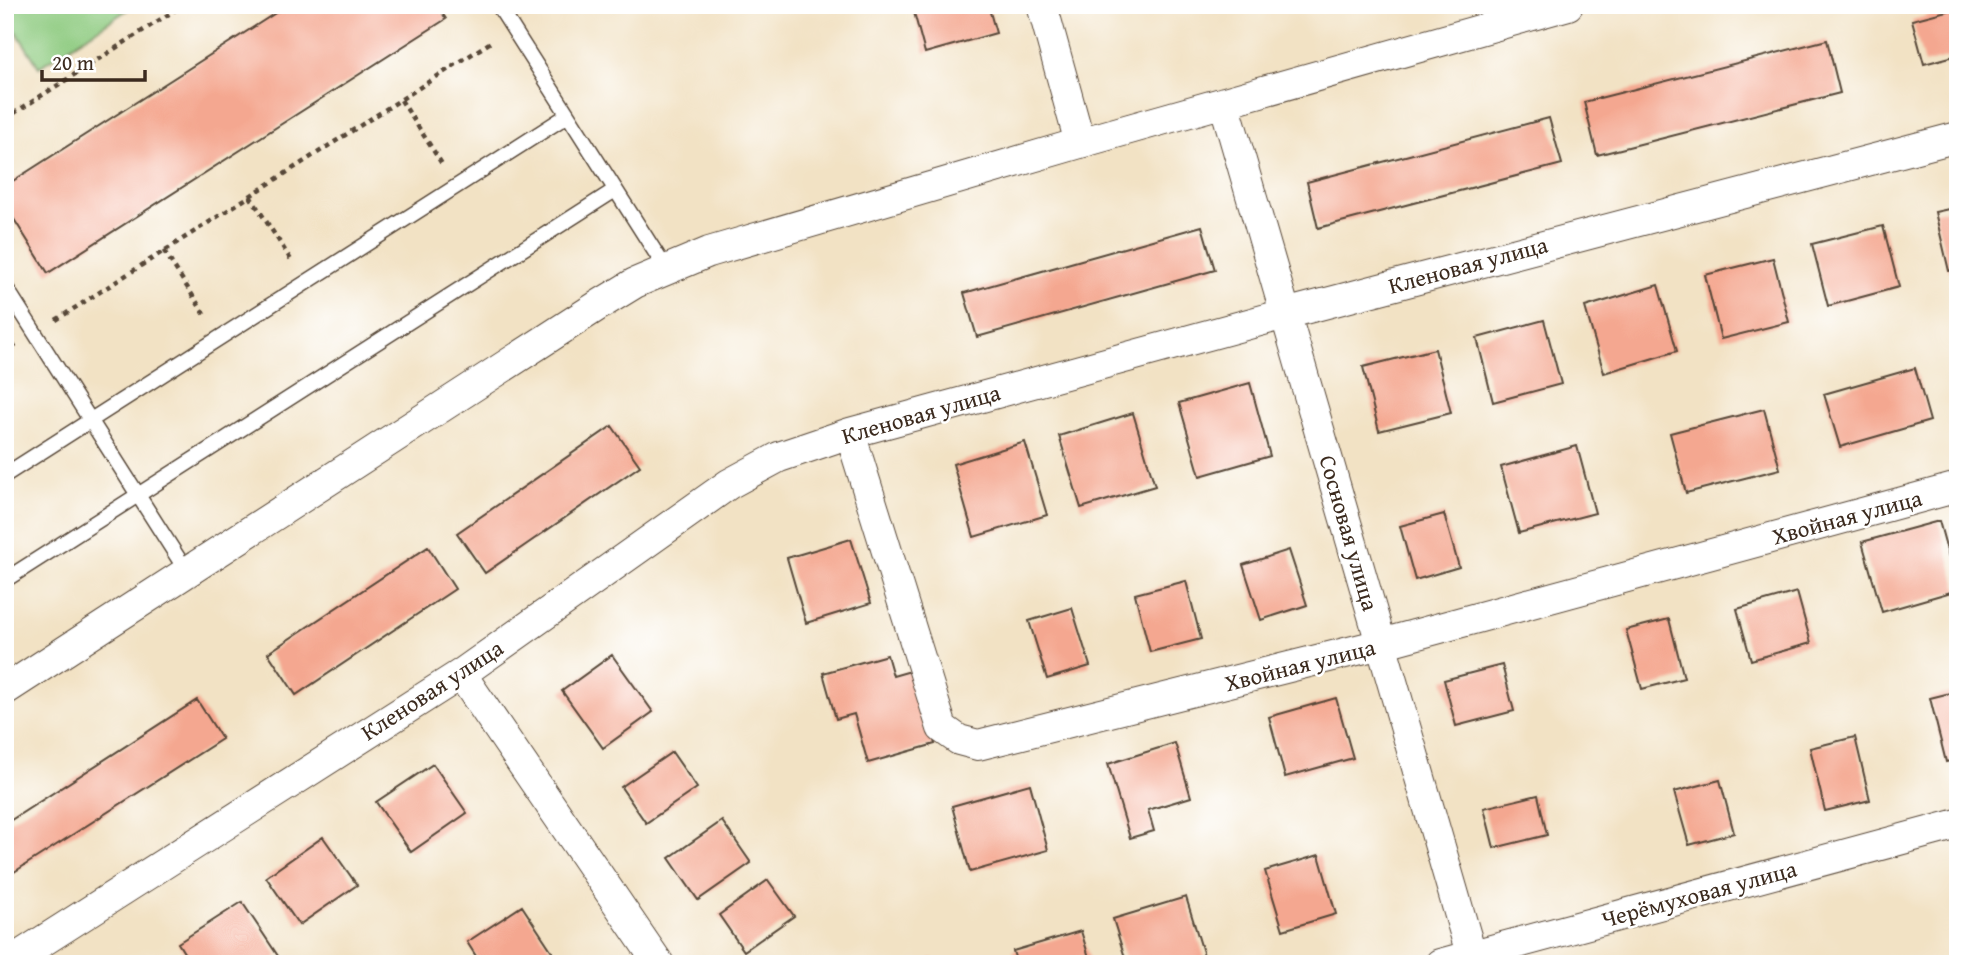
<svg xmlns="http://www.w3.org/2000/svg" width="1963" height="969" viewBox="0 0 1963 969" font-family="'Gentium Book Plus',serif">
<style>
.green{fill:#8ecb80;stroke:#647a4f;stroke-width:2}
.building{fill:#f4a790}
.lines{fill:none;stroke-linecap:round;stroke-linejoin:round}
.lane-casing{stroke:#564637;stroke-width:17}
.street-casing{stroke:#564637;stroke-width:32}
.path{stroke:#564637;stroke-width:4.5;stroke-dasharray:5 5;stroke-linecap:butt}
.lane{stroke:#fff;stroke-width:14}
.street{stroke:#fff;stroke-width:30}
.labels{text-anchor:middle;stroke-width:5;stroke-linejoin:round;paint-order:stroke}
.street-label{font-size:23px;fill:#3b2a1e;stroke:#fff}
</style>
<rect width="100%" height="100%" fill="#fff"/>
<filter id="ink" filterUnits="userSpaceOnUse"><feTurbulence type="fractalNoise" baseFrequency=".0143" numOctaves="2"/><feDisplacementMap in="SourceGraphic" scale="14" xChannelSelector="R" yChannelSelector="G"/><feConvolveMatrix kernelMatrix="1 2 1 2 8 2 1 2 1" color-interpolation-filters="sRGB"/></filter>
<filter id="wash" filterUnits="userSpaceOnUse"><feTurbulence type="fractalNoise" baseFrequency=".00686" numOctaves="4" result="noise"/><feDisplacementMap in="SourceGraphic" scale="28" xChannelSelector="R" yChannelSelector="G"/><feGaussianBlur stdDeviation="1.57" result="paint"/><feColorMatrix in="noise" values="0 0 0 0 0 0 0 0 0 0 0 0 0 0 0 0 0 1.4 0 .05"/><feComposite in="paint" operator="in"/></filter>
<g filter="url(#wash)">
<rect width="100%" height="100%" fill="#f2e2c4"/>
<!-- green -->
<path class="green" d="M5,5h118l4,5 -88,57 -34,-53z"/>
<g id="blocks">
<!-- building -->
<path class="building" d="M288,5h149l9,14 -398,254 -43,-68v-19z
M912,5h76l8,28 -71,20z
M1958,8v47l-34,9 -12,-44z
M1827,40l13,53 -243,62 -13,-53z
M1549,118l13,46 -244,64 -11,-46z
M1958,207v62l-9,2 -14,-59z
M1202,226l13,44 -238,67 -13,-44z
M1883,226l16,61 -71,19 -16,-62z
M1773,258l16,64 -68,17 -16,-64z
M1658,285l19,66 -73,22 -19,-66z
M1544,320l17,64 -68,18 -16,-64z
M1435,349l16,64 -72,18 -16,-64z
M1915,368l15,53 -90,26 -16,-53z
M1250,383l20,73 -70,20 -21,-73z
M1764,409l16,60 -94,24 -16,-60z
M1133,413l22,73 -74,22 -22,-72z
M612,426l28,40 -155,107 -28,-40z
M1025,442l22,73 -73,22 -21,-73z
M1577,446l18,67 -76,20 -18,-66z
M1444,514l15,53 -44,13 -15,-54z
M1939,521l19,69 -76,22 -20,-70z
M851,539l20,64 -65,20 -19,-65z
M428,547l27,42 -159,106 -28,-42z
M1289,550l18,55 -46,15 -18,-55z
M1186,581l15,58 -51,13 -15,-58z
M1797,592l14,51 -60,17 -14,-51z
M1072,608l18,58 -43,13 -18,-58z
M1669,619l15,59 -42,11 -16,-59z
M612,655l41,57 -50,36 -41,-57z
M887,655l6,21 21,-6 21,74 -67,19 -14,-49 -18,5 -13,-46z
M1502,665l12,46 -58,15 -12,-46z
M1958,691v68l-12,3 -16,-64z
M1336,698l17,60 -68,19 -16,-60z
M197,700l25,39 -211,135 -6,-9v-41z
M1855,737l15,63 -45,11 -15,-63z
M1175,743l16,54 -43,13 6,21 -24,7 -22,-74z
M672,752l25,36 -51,35 -25,-36z
M433,764l34,49 -56,39 -35,-50z
M1720,780l14,53 -45,12 -15,-53z
M1030,784l18,66 -78,22 -18,-66z
M1538,795l9,40 -53,13 -10,-40z
M722,821l29,42 -53,37 -29,-42z
M323,837l34,48 -58,40 -33,-48z
M1319,855l17,59 -53,16 -18,-59z
M768,880l26,36 -50,35 -25,-36z
M1186,897l20,65 -8,2h-71l-14,-45z
M242,902l36,54 -12,8h-75l-13,-21z
M522,906l33,50 -12,8h-62l-14,-22z
M1081,931l10,33h-74l-4,-13z
M933,958l3,6h-17z"/>
</g>
</g>
<g filter="url(#ink)">
<use href="#blocks" fill-opacity="0" stroke="#564637" stroke-width="2"/>
<g class="lines">
<!-- lane casing -->
<g class="lane-casing">
<path id="lane" d="M498,5l168,264
M5,286l182,286
M5,475l563,-360
M5,580l610,-390"/>
</g>
<!-- street casing -->
<g class="street-casing">
<path id="street" d="M1042,5l38,138
M1224,102l250,862
M850,433l92,295 17,12 19,5 403,-101 577,-157
M461,674l198,290
M5,690l594,-385 36,-22 74,-31 371,-109 488,-138
M7,964l454,-290 268,-190 50,-27 71,-24 435,-119 673,-177
M1440,964l518,-140"/>
</g>
<!-- path -->
<path class="path" d="M401,100l43,67
M5,119l178,-114
M250,196l43,67
M164,251l43,67
M56,320l438,-280
M5,352l11,-7"/>
<!-- lane -->
<use href="#lane" class="lane"/>
<!-- street -->
<use href="#street" class="street"/>
</g>
</g>
<g class="labels">
<!-- street labels -->
<g class="street-label">
<text transform="translate(1468 265) rotate(-15)" y="8">Кленовая улица</text>
<text transform="translate(921 414) rotate(-16)" y="8">Кленовая улица</text>
<text transform="translate(1847 517) rotate(-15)" y="8">Хвойная улица</text>
<text transform="translate(1349 533) rotate(74)" y="8">Сосновая улица</text>
<text transform="translate(1300 665) rotate(-14)" y="8">Хвойная улица</text>
<text transform="translate(432 690) rotate(-33)" y="8">Кленовая улица</text>
<text transform="translate(1699 894) rotate(-15)" y="8">Черёмуховая улица</text>
</g>
</g>
<!-- margin -->
<rect width="1963" height="969" fill="none" stroke="#fff" stroke-width="28"/>
<!-- scale -->
<path d="M42 70v10h103v-10" fill="none" stroke="#3b2a1e" stroke-width="3.5"/>
<text x="52" y="70" font-size="21" fill="#3b2a1e" stroke="#ffffff" stroke-width="5" paint-order="stroke">20 m</text>
</svg>
